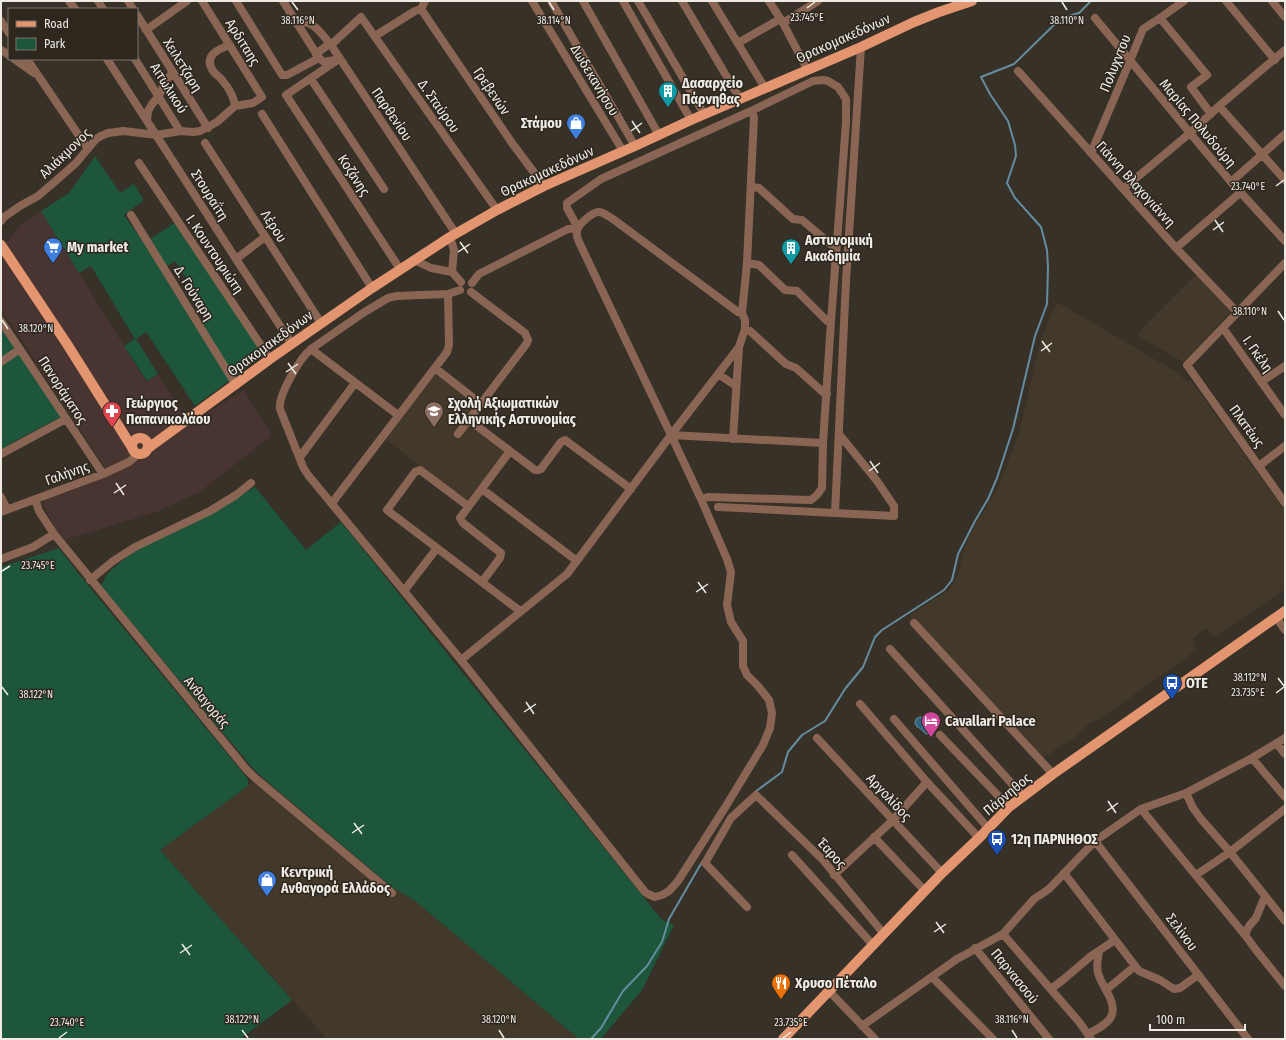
<svg xmlns="http://www.w3.org/2000/svg" width="1286" height="1040" viewBox="0 0 1286 1040" font-family="'Fira Sans Condensed',sans-serif">
<style>
.commercial{fill:#483431}
.built{fill:#42392a}
.green{fill:#1d563a;fill-rule:evenodd}
.water{fill:#2a6481;stroke:#658c9f}
.lines{fill:none;stroke-linecap:round;stroke-linejoin:round}
.stream{stroke:#658c9f;stroke-width:2}
.minor{stroke:#8b6553;stroke-width:8}
.major{stroke:#e39570;stroke-width:10}
.ticks{fill:none;stroke:#eeebe5;stroke-width:1.5}
.labels{text-anchor:middle;stroke-width:3;stroke-linejoin:round;paint-order:stroke}
.street-label{font-size:14px;fill:#eeebe5;stroke:#2d271e}
.poi-label{font-size:14px;font-weight:bold;fill:#eeebe5;stroke:#2d271e;text-anchor:start}
.ticks-label{font-size:10px;text-anchor:middle;fill:#eeebe5;stroke:#2d271e;stroke-width:3;stroke-linejoin:round;paint-order:stroke}
</style>
<rect width="100%" height="100%" fill="#373128"/>
<!-- commercial -->
<path class="commercial" d="M41,211l83,135 22,35 12,-7 31,50 55,-34 27,43v3l-70,55 -42,20 -94,29 -7,-7 -11,-20 -4,-8 2,-5 21,-7 43,-19 -108,-165v-59l21,-27z"/>
<!-- built -->
<path class="built" d="M1197,274l34,37 -48,51 -47,-27z
M1057,302l118,69 13,11 2,-2 95,131v78l-68,47h-4l-7,-8 -13,11 2,3 -1,4 3,4 -100,71h-3l-9,6v3l-45,30 -38,-44 -93,-101 39,-24 10,-16 6,-27 11,-23 21,-33 23,-59 22,-94z
M435,371l42,32 -12,16 42,32 -39,51 -84,-64z
M262,777l131,111 21,12 165,139h-252l-167,-189 88,-64z"/>
<!-- green -->
<path class="green" d="M95,156l25,37 14,-9 10,16 -20,15 20,28 32,-21 88,133 -69,51 -49,-74 -10,7 22,35 -11,7 -23,-35 11,-7 -44,-73 -12,7 -38,-62 28,-18zM175,261l36,54 -12,8 -37,-54z
M5,328l56,89 -52,27 3,5 -11,6v-124z
M255,487l51,63 35,-28 321,398 12,5 -32,65 -41,49h-22l-165,-139 -21,-12 -131,-111 -12,-12 -149,-179 7,-13 21,-18 21,-13z
M59,548l19,25 170,206v7l-88,64 132,150 -52,39h-239v-472z"/>
<!-- water -->
<path class="water" d="M920,717l5,1 5,9 1,5 -3,2c-5,0 -6,-6 -11,-7l-2,-4 1,-4z"/>
<g class="lines">
<!-- stream -->
<path class="stream" d="M755,792l27,-20 6,-20 14,-17 23,-14 20,-32 18,-22 12,-30 7,-7 62,-40 8,-10 6,-26 17,-33 13,-22 9,-21 16,-49 22,-93 12,-32 1,-37 -1,-17 -6,-23 -26,-29 -8,-15 9,-27 -1,-11 -7,-24 -18,-27 -9,-17 33,-13 47,-46 18,-5 12,-12
M591,1039l10,-11 22,-37 24,-25 15,-24 7,-23 33,-57"/>
<!-- minor -->
<path class="minor" d="M69,1l6,8
M98,1l5,8
M128,1l5,8
M236,1l46,74h5l32,-17 5,4 11,-2
M283,1l36,57
M532,1l91,150
M551,1l84,145
M583,1l76,134
M623,1l68,119
M638,1l66,113
M682,1l58,98
M712,1l53,87
M769,1l14,22 24,46
M1226,1l49,59
M1272,1l13,16
M421,9l91,134 32,43
M137,15l71,113
M1095,18l95,115 41,49 54,59
M1160,18l47,57 -16,12 20,27
M1,21l8,12
M783,23l35,-22
M297,24c14,-8 26,12 34,21l125,189
M146,30l41,-29
M375,36l40,-25 6,-2 4,-8
M738,43l42,-24
M230,45c-12,4 -27,11 -17,26 3,4 7,6 9,9 6,7 12,17 13,26
M331,45l30,-28 136,193
M1,50l8,5
M316,54l13,-10
M14,59l20,14
M27,59l61,90
M107,59l129,200 56,85
M135,59l45,72
M339,59l-53,36 114,174
M1018,71l158,177 62,65
M311,79l73,110
M1219,106l66,74
M262,114l110,174
M147,120l1,-9 4,-7 7,-8 6,-14 8,-10
M205,143l116,180
M1091,153l39,-92 13,-32 17,-11 24,-17
M139,163l131,196
M1231,182l54,-48
M751,187l8,1 34,31 9,1 32,27 2,1
M1123,189l67,-56 29,-27 66,-56
M131,215l105,170
M1,221l3,-4 16,-11 18,-10 21,-18 17,-15 20,-24 5,-3 7,-3 15,-2 34,4 23,-4 14,1 6,-1 17,-9 18,-16 18,-3 9,-6 -60,-96
M450,237l4,13 -2,22
M1176,248l65,-56
M236,259l29,-22
M414,260l17,8 21,4 9,10
M747,263l12,2 26,25 12,1 30,30h4
M1285,263l-98,102 98,138
M472,283l7,-9 89,-45 10,-1 -11,-20v-5l34,-24 150,-68 62,-30 10,-1 5,1 10,6 8,12v23l-15,199 -8,122 -1,45 -5,7 -6,5 -103,-3 -7,2
M448,294l-51,2 -9,2 -25,15 -52,36c-11,9 -33,46 -31,60l23,58 5,8 153,185 184,232 3,2 7,3 7,-2 7,-4 9,-10 48,-75 37,-61 7,-17 2,-15 -3,-13 -11,-14 -11,-11 -4,-9v-25l-12,-19 -4,-17 4,-33 -4,-13 -26,-60 -30,-64 -92,-193c-2,-4 -3,-7 -2,-12 2,-6 15,-18 22,-18 4,0 10,5 14,7l125,93 4,1
M1,321l102,153
M1223,328l62,87
M745,329l5,2 36,33 10,4 28,25 3,1
M311,349l87,66
M1,362l19,-13
M435,368l46,36
M718,374l18,12
M1261,382l24,-16
M469,420l66,50h4l2,-1 20,-27 4,-2 66,49
M458,434l69,-91 1,-3 -3,-7 -54,-41
M671,435l152,8
M733,439l6,-92 6,-18v-9l-3,-7 5,-50 7,-146 -3,-6
M1,454l65,-35
M300,457l55,-74
M1259,466l26,-20
M482,489l95,72
M1,497l6,12
M35,499l4,12 15,23 192,235 8,8 138,116
M332,503l115,-151 2,-7 -1,-51 12,-4
M468,506l-48,-36 -5,2 -28,38 133,101
M718,507l117,6 11,-232 15,-234
M1,512l102,-38 26,-12 10,-9
M835,513l59,3v-10l-17,-25 -38,-47
M1,559l32,-12 21,-13
M90,580l23,-19 22,-14 75,-36 26,-16 15,-12
M482,582l18,-24 1,-5 -38,-30 -3,-5 50,-67
M404,591l33,-43
M1276,617l9,13
M914,623l139,151
M890,649l133,147
M461,660l106,-86 104,-139 68,-88
M860,704l67,78 52,56
M894,719l94,109
M940,735l69,72
M817,738l125,135
M1277,744l8,10
M1252,758l33,39
M1186,793l7,15 8,11 29,33 55,69
M1141,809l104,126 11,15 29,36
M874,837l51,54
M1095,841l153,198
M792,855l81,90
M1064,873l75,98 21,9 14,9 6,-1 18,-13
M834,875l58,-54 35,-39
M1196,875l34,-23 55,-43
M747,907l-42,-44 26,-45 25,-23 67,65 61,74
M1003,934l77,89 11,16
M1245,935l4,-9 7,-8 9,-22
M975,948l74,91
M932,977l61,62
M1051,989l13,-10 27,-23 24,-16
M1106,990l29,-24
M829,991l46,48
M862,1026l95,-67 46,-25 31,-35 15,-10 46,-48 46,-32 45,-16 66,-35 33,-20
M1088,1034c20,-10 33,-18 19,-42 -3,-6 -7,-12 -9,-19 -2,-8 0,-14 1,-22"/>
<!-- major -->
<path class="major" d="M1,245l66,99 66,105
M132 446a8 8 0 1 1 16 0a8 8 0 1 1-16 0Z
M147,449l123,-90 102,-71 78,-51 47,-27 47,-24 91,-40 56,-26 170,-73 53,-25 25,-10 33,-11
M783,1039l159,-166 37,-35 30,-31 44,-33 232,-163"/>
</g>
<!-- ticks -->
<path class="ticks" d="M292,2l6,8M549,2l5,8M1062,2l5,8M807,8l8,-6M632,121l8,12M631,131l11,-8M1276,186l8,-6M1215,220l8,12M1213,230l11,-8M460,242l8,11M458,252l12,-8M1278,311l6,9M2,320l6,9M1042,341l8,11M1041,351l11,-8M288,363l8,11M286,372l12,-8M870,461l8,12M869,471l11,-8M116,483l8,12M114,493l12,-8M2,571l8,-5M698,582l8,11M696,592l12,-8M1278,678l6,8M2,687l6,8M1276,693l8,-6M526,702l8,12M524,712l12,-8M1108,801l8,12M1107,811l11,-8M354,823l8,11M352,833l12,-8M936,922l8,11M934,932l12,-8M182,944l8,11M180,953l12,-8M242,1030l6,8M499,1030l5,8M1012,1030l5,8M59,1038l8,-6M783,1038l8,-6"/>
<!-- icons -->
<defs>
<g id="building-pin" transform="scale(1)"><path d="M0 17L-7.5 6A9.5 9.5 0 1 1 7.5 6Z" fill="#0f9aa8" stroke="#2d271e"/><path d="M-4-6H4V6H1V3H-1V6H-4ZM-2.5-4.3h1.7v1.8h-1.7ZM.8-4.3h1.7v1.8H.8ZM-2.5-1h1.7V.8h-1.7ZM.8-1h1.7V.8H.8Z" fill="#fff"/></g>
<g id="shop-pin" transform="scale(1)"><path d="M0 17L-7.5 6A9.5 9.5 0 1 1 7.5 6Z" fill="#3f7fe0" stroke="#2d271e"/><path d="M-5-2.5h2.3a2.7 3.5 0 0 1 5.4 0H5L5.5 6h-11ZM-1.5-2.5h3a1.5 2.3 0 0 0-3 0Z" fill="#fff"/></g>
<g id="supermarket-pin" transform="scale(1)"><path d="M0 17L-7.5 6A9.5 9.5 0 1 1 7.5 6Z" fill="#3f7fe0" stroke="#2d271e"/><path d="M-6-5.5h2.5l.6 2H6L4.5 2H-2.5L-4.4-4H-6ZM-1.5 3.2a1.3 1.3 0 1 0 .1 0ZM3 3.2a1.3 1.3 0 1 0 .1 0Z" fill="#fff"/></g>
<g id="pharmacy-pin" transform="scale(1)"><path d="M0 17L-7.5 6A9.5 9.5 0 1 1 7.5 6Z" fill="#e0444e" stroke="#2d271e"/><path d="M-2-6h4v4h4v4h-4v4h-4v-4h-4v-4h4Z" fill="#fff"/></g>
<g id="university-pin" transform="scale(1)"><path d="M0 17L-7.5 6A9.5 9.5 0 1 1 7.5 6Z" fill="#8d6e63" stroke="#2d271e"/><path d="M0-5L7-2L0 1L-7-2ZM-4 1L0 2.5L4 1V4Q0 6-4 4Z" fill="#fff"/></g>
<g id="bus-pin" transform="scale(1)"><path d="M0 17L-7.5 6A9.5 9.5 0 1 1 7.5 6Z" fill="#1a4fb4" stroke="#2d271e"/><path d="M-5-6H5V4H4V6H2V4H-2V6H-4V4H-5ZM-3.5-4V0h7V-4ZM-3.5 1.2v1.5H-2V1.2ZM2 1.2v1.5H3.5V1.2Z" fill="#fff"/></g>
<g id="hotel-pin" transform="scale(1)"><path d="M0 17L-7.5 6A9.5 9.5 0 1 1 7.5 6Z" fill="#d1479c" stroke="#2d271e"/><path d="M-6-4.5h1.5V1H6V5H4.5V3h-9V5H-6ZM-4 0a1.8 1.8 0 1 1 3.6 0ZM.5 0V-2.5h3Q6-2.5 6 0Z" fill="#fff"/></g>
<g id="restaurant-pin" transform="scale(1)"><path d="M0 17L-7.5 6A9.5 9.5 0 1 1 7.5 6Z" fill="#e8710a" stroke="#2d271e"/><path d="M-5-6h1v4h1v-4h1v4h1v-4h1v5L-1.5 .5V6h-2V.5L-5-1ZM5-6V6H3V1.5H1.5Q1.5-4 5-6Z" fill="#fff"/></g>
</defs>
<g fill-rule="evenodd">
<use href="#building-pin" x="668" y="91"/>
<use href="#shop-pin" x="576" y="123"/>
<use href="#supermarket-pin" x="53" y="247"/>
<use href="#building-pin" x="791" y="248"/>
<use href="#pharmacy-pin" x="112" y="411"/>
<use href="#university-pin" x="434" y="411"/>
<use href="#bus-pin" x="1172" y="683"/>
<use href="#hotel-pin" x="931" y="721"/>
<use href="#bus-pin" x="997" y="839"/>
<use href="#shop-pin" x="267" y="880"/>
<use href="#restaurant-pin" x="781" y="983"/>
</g>
<g class="labels">
<!-- street labels -->
<g class="street-label">
<text transform="translate(843 38) rotate(-24)" y="5">Θρακομακεδόνων</text>
<text transform="translate(243 42) rotate(58)" y="5">Αρδιταης</text>
<text transform="translate(1115 63) rotate(-68)" y="5">Πολυχντου</text>
<text transform="translate(183 65) rotate(58)" y="5">Χειλετζαρη</text>
<text transform="translate(595 80) rotate(59)" y="5">Δωδεκανήσου</text>
<text transform="translate(169 88) rotate(58)" y="5">Αιτωλικού</text>
<text transform="translate(492 91) rotate(56)" y="5">Γρεβενών</text>
<text transform="translate(439 106) rotate(55)" y="5">Δ. Σταύρου</text>
<text transform="translate(392 114) rotate(56)" y="5">Παρθενίου</text>
<text transform="translate(1198 123) rotate(50)" y="5">Μαρίας Πολυδούρη</text>
<text transform="translate(65 153) rotate(-44)" y="5">Αλιάκμονος</text>
<text transform="translate(547 171) rotate(-25)" y="5">Θρακομακεδόνων</text>
<text transform="translate(354 175) rotate(57)" y="5">Κοζάνης</text>
<text transform="translate(1136 184) rotate(48)" y="5">Γιάννη Βλαχογιάννη</text>
<text transform="translate(210 195) rotate(58)" y="5">Στουραΐτη</text>
<text transform="translate(274 226) rotate(57)" y="5">Λέρου</text>
<text transform="translate(215 254) rotate(56)" y="5">Ι. Κουντουριώτη</text>
<text transform="translate(194 293) rotate(58)" y="5">Δ. Γούναρη</text>
<text transform="translate(270 343) rotate(-36)" y="5">Θρακομακεδόνων</text>
<text transform="translate(1258 354) rotate(55)" y="5">Ι. Γκέλη</text>
<text transform="translate(63 390) rotate(57)" y="5">Πανοράματος</text>
<text transform="translate(1247 426) rotate(54)" y="5">Πλατέως</text>
<text transform="translate(67 473) rotate(-20)" y="5">Γαλήνης</text>
<text transform="translate(207 702) rotate(50)" y="5">Ανθαγοράς</text>
<text transform="translate(1007 794) rotate(-40)" y="5">Πάρνηθος</text>
<text transform="translate(889 797) rotate(47)" y="5">Αργολίδος</text>
<text transform="translate(832 853) rotate(48)" y="5">Έαρος</text>
<text transform="translate(1182 932) rotate(53)" y="5">Σελίνου</text>
<text transform="translate(1015 976) rotate(51)" y="5">Παρνασσού</text>
</g>
<!-- poi labels -->
<g class="poi-label">
<text x="682" y="88">Δασαρχείο<tspan x="682" dy="16">Πάρνηθας</tspan></text>
<text x="562" y="128" text-anchor="end">Στάμου</text>
<text x="805" y="245">Αστυνομική<tspan x="805" dy="16">Ακαδημία</tspan></text>
<text x="67" y="252">My market</text>
<text x="126" y="408">Γεώργιος<tspan x="126" dy="16">Παπανικολάου</tspan></text>
<text x="448" y="408">Σχολή Αξιωματικών<tspan x="448" dy="16">Ελληνικής Αστυνομίας</tspan></text>
<text x="1186" y="688">ΟΤΕ</text>
<text x="945" y="726">Cavallari Palace</text>
<text x="1011" y="844">12η ΠΑΡΝΗΘΟΣ</text>
<text x="281" y="877">Κεντρική<tspan x="281" dy="16">Ανθαγορά Ελλάδος</tspan></text>
<text x="795" y="988">Χρυσο Πέταλο</text>
</g>
</g>
<g class="ticks-label">
<text x="807" y="21">23.745°E</text>
<text x="554" y="24">38.114°N</text>
<text x="298" y="24">38.116°N</text>
<text x="1067" y="24">38.110°N</text>
<text x="1248" y="190">23.740°E</text>
<text x="1250" y="315">38.110°N</text>
<text x="36" y="332">38.120°N</text>
<text x="38" y="569">23.745°E</text>
<text x="1250" y="681">38.112°N</text>
<text x="1248" y="696">23.735°E</text>
<text x="36" y="698">38.122°N</text>
<text x="242" y="1023">38.122°N</text>
<text x="499" y="1023">38.120°N</text>
<text x="1012" y="1023">38.116°N</text>
<text x="67" y="1026">23.740°E</text>
<text x="791" y="1026">23.735°E</text>
</g>
<!-- border -->
<rect width="1286" height="1040" fill="none" stroke="#eeebe5" stroke-width="4"/>
<!-- legend -->
<rect x="8" y="8" width="130" height="52" fill="#2d271e" stroke="#7a756e"/>
<rect x="16" y="21" width="20" height="6" fill="#e39570" stroke="#7a756e"/>
<text x="44" y="28" font-size="12" fill="#eeebe5">Road</text>
<rect x="16" y="38" width="20" height="12" fill="#1d563a" stroke="#7a756e"/>
<text x="44" y="48" font-size="12" fill="#eeebe5">Park</text>
<!-- scale -->
<path d="M1150 1024v6h95v-6" fill="none" stroke="#eeebe5" stroke-width="2"/>
<text x="1156" y="1024" font-size="12" fill="#eeebe5" stroke="#2d271e" stroke-width="3" paint-order="stroke">100 m</text>
</svg>
